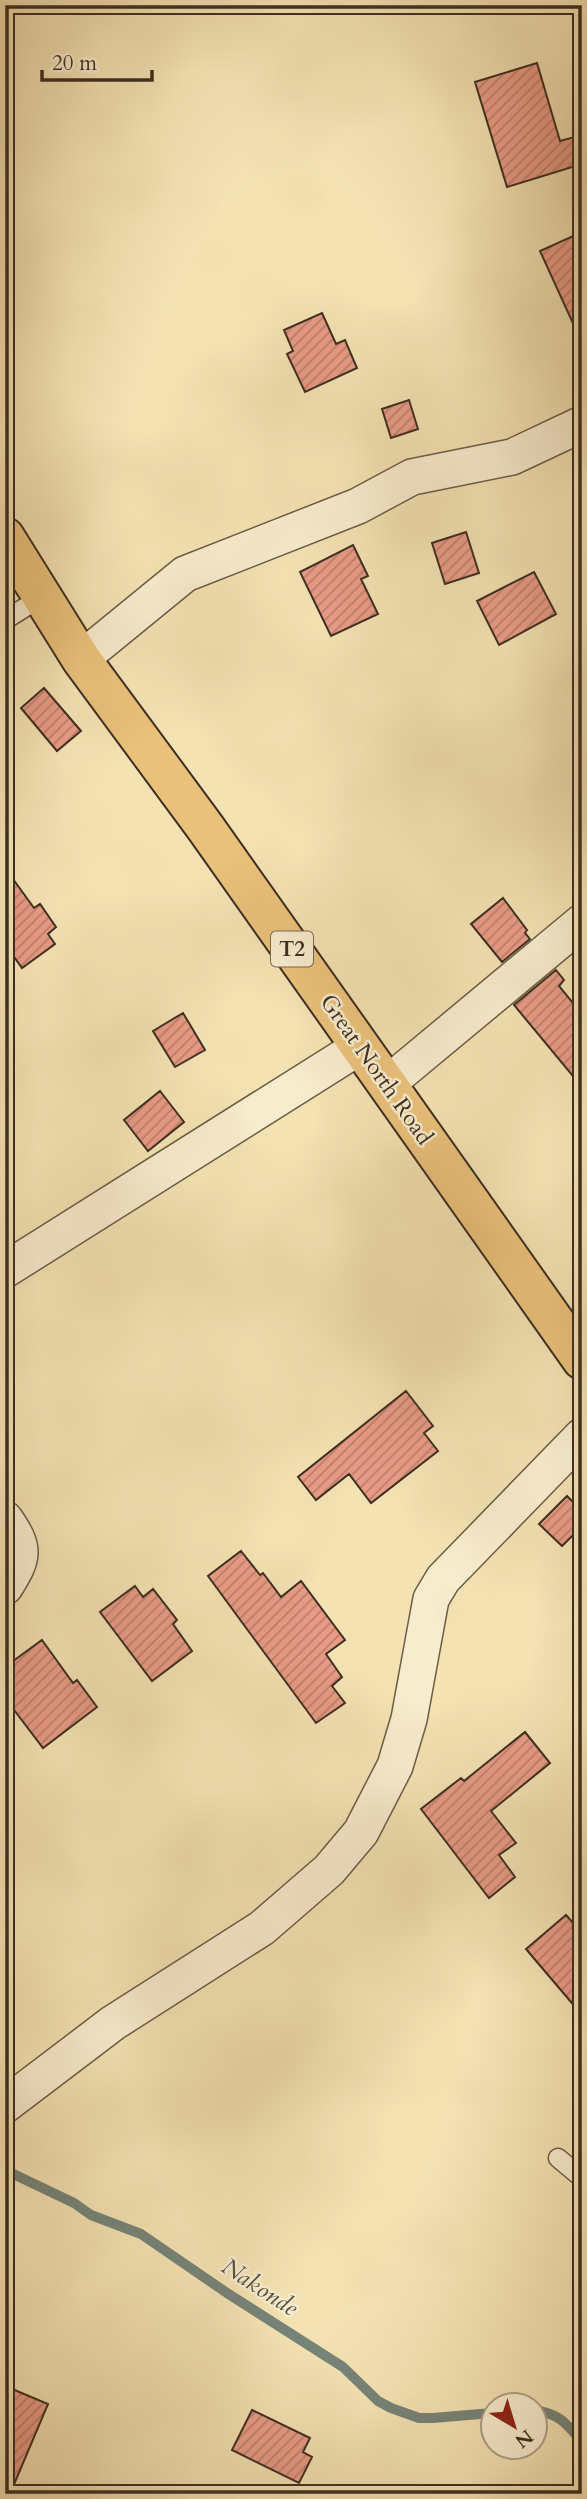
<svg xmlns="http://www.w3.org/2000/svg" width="587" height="2499" viewBox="0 0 587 2499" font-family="Cardo,serif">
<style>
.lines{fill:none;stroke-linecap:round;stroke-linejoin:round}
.stream{stroke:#768478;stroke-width:10}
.building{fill:url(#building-hatch);stroke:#3d2f20;stroke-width:2}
.service-casing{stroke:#6b5c45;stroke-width:21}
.minor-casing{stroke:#6b5c45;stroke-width:38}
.trunk-casing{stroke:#3d2f20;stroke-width:42}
.service{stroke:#f8ecce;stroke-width:18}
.minor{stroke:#f8ecce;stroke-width:35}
.trunk{stroke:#eac17a;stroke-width:38}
.labels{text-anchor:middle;stroke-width:5;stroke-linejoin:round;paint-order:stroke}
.shield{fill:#f8ecce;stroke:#756854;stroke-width:2}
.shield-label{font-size:21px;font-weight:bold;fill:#3d2f20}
.street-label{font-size:23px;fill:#3d2f20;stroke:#f8ecce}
.water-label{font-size:24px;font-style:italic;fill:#555244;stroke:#f8ecce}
</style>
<defs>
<pattern id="building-hatch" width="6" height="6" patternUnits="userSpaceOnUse" patternTransform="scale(1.75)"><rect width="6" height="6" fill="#e99b86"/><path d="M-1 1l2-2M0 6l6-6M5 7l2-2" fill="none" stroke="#be7f6d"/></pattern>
</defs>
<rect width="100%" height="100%" fill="#f4e2b3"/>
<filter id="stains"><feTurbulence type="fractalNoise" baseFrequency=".00286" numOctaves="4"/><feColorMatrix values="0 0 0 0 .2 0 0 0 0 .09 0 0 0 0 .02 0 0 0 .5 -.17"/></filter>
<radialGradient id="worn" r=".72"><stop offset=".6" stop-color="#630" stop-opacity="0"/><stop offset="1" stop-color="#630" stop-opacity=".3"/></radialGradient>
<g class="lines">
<!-- stream -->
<path class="stream" d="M5,2170l69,33 17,12 50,19 86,59 116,74 35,34 13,7 28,10h14l59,-5
M534,2410c26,4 32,13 48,32"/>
</g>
<!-- building -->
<path class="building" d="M537,63l23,78 22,-6v29l-75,23 -32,-105z
M582,232v111l-42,-92z
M322,313l14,31 9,-4 12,28 -52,24 -18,-38 6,-3 -9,-21z
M409,400l9,29 -27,9 -9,-29z
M466,532l13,41 -34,11 -13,-41z
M353,545l15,31 -7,3 17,35 -47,22 -31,-64z
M534,572l22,42 -57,31 -22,-44z
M44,688l37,43 -24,20 -36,-43z
M5,868l29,40 6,-4 16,23 -8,7 7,10 -33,24 -17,-24z
M503,898l24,32 -2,3 5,6 -28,23 -31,-38z
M556,970l8,10 -5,6 23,28v73l-68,-82z
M183,1013l22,37 -30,17 -22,-36z
M160,1091l24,31 -36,29 -24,-31z
M406,1391l27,35 -9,7 14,18 -67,52 -22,-29 -33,26 -18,-23z
M567,1496l15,15v15l-20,20 -23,-22z
M241,1551l19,24 3,-2 18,24 20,-16 44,59 -19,14 16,23 -10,9 13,17 -29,20 -108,-147z
M135,1586l8,11 10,-8 24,31 -4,4 19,27 -40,30 -52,-69z
M42,1640l31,43 4,-3 20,27 -54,41 -38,-50v-31z
M525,1732l25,31 -59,48 25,32 -17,12 16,22 -26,21 -68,-89 40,-31 3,3z
M566,1915l16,18v82l-56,-66z
M5,2386l43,18 -38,90h-5z
M252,2410l58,28 -7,14 9,5 -13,26 -67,-33z"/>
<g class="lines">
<!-- service casing -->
<g class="service-casing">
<path id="service" d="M5,620l38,-24
M558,2158l24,20"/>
</g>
<!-- minor casing -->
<g class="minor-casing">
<path id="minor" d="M81,659l104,-85 173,-68 54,-29 100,-20 70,-33
M387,1084l195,-162
M5,1270l356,-224
M5,1519c21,30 19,38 0,68
M5,2105l108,-82 149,-95 67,-58 32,-38 34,-66 14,-47 22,-120 12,-20 139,-143"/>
</g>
<!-- trunk casing -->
<g class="trunk-casing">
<path id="trunk" d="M5,537l76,122 124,168 377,533"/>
</g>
<!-- service -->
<use href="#service" class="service"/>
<!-- minor -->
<use href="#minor" class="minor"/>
<!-- trunk -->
<use href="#trunk" class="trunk"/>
</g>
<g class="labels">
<!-- shield labels -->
<rect class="shield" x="271" y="931.5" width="42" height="35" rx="5"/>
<g class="shield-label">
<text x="292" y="956">T2</text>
</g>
<!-- street labels -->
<g class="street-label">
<text transform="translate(377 1069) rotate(55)" y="8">Great North Road</text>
</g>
<!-- water labels -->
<g class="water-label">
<text transform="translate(260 2287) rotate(33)" y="8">Nakonde</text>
</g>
</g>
<!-- margin -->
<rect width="587" height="2499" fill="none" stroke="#f4e2b3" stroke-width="28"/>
<rect x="7" y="7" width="573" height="2485" fill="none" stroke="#3d2f20" stroke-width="3.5"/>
<rect x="14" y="14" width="559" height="2471" fill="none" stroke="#3d2f20" stroke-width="2"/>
<!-- north arrow -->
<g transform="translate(514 2426) rotate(142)"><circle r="33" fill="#f8ecce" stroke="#ada088" stroke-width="2"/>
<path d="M0-5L12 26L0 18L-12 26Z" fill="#8f2418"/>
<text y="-10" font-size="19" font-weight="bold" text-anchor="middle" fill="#3d2f20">N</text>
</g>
<!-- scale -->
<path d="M42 70v10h110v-10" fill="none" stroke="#3d2f20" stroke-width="3.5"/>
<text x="52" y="70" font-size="21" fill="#3d2f20" stroke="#f8ecce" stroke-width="5" paint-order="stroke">20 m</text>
<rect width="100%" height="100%" filter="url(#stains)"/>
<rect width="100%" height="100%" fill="url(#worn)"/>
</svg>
